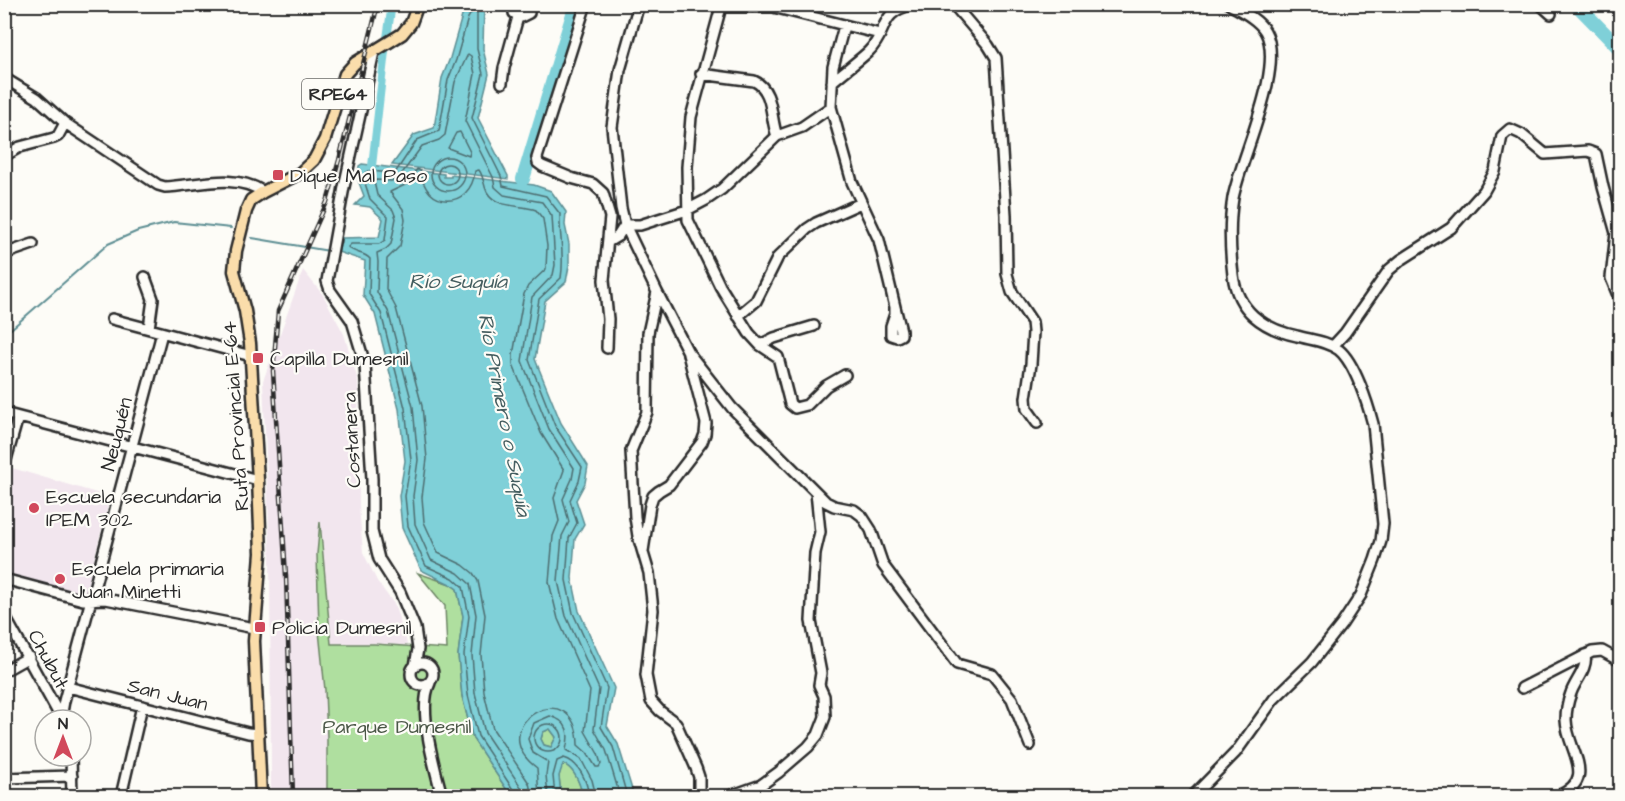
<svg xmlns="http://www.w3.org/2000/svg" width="1625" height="801" viewBox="0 0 1625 801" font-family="'Architects Daughter',sans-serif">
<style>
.built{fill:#f2e6ee}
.green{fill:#afdf9f;stroke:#6d8565;stroke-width:1.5}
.water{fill:#7fd0d8;stroke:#5d8e93;stroke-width:1.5;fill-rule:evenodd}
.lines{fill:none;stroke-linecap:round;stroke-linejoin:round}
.shore{stroke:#4d6d70;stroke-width:1.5}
.stream{stroke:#5d8e93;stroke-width:2}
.canal{stroke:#7fd0d8;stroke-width:8}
.river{stroke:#7fd0d8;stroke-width:14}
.minor-casing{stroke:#2b2b2b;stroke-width:14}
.major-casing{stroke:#2b2b2b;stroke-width:15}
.minor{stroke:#fdfcf7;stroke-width:9}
.major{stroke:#faddab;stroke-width:10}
.rail-casing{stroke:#2b2b2b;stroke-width:4.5}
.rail{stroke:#fdfcf7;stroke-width:2;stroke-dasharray:7;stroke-linecap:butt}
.poi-dot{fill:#d1495b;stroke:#fdfcf7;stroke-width:2}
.labels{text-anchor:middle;stroke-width:4.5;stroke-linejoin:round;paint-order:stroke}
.shield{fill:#fdfcf7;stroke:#6a6a68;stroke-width:1.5}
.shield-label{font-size:18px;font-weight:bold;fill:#2b2b2b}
.poi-label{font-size:20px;fill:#2b2b2b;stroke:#fdfcf7;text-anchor:start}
.street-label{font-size:20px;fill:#2b2b2b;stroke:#fdfcf7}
.park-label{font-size:20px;fill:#4c5848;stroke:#fdfcf7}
.water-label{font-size:21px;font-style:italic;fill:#445d5f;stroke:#fdfcf7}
</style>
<rect width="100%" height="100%" fill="#fdfcf7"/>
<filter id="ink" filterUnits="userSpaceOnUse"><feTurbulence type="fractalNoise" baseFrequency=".0167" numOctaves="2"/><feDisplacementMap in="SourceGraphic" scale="12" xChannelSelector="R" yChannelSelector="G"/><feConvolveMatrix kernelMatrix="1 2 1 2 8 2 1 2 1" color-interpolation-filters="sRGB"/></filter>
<g filter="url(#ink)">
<!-- built -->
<path class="built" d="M303,270l20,25 21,39 14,47 1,125 4,46 14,29 17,23 12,35 25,157h-160l-1,-244 -7,-171z
M12,468l98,29 -25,97 -80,-22v-76z"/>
<!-- green -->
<path class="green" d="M320,522l11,122h43l73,5 -2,-43 -27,-33 32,11 7,5 6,27 -5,39 4,41 11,43 38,57h-184v-58l-2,-48 -6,-59 -2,-77z
M550,729l6,8 -5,10 -7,-2 -3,-6 2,-7z
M562,763c13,5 18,21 21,33h-22l-2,-20z"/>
<!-- water -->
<path class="water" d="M467,5h17l-1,44 6,25 -11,44 30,58v3l-116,-14 22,-30 20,-7 8,-50 8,-20 12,-42z
M362,164l82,10v3h7v-2l83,10 17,6 15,21 -1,13 4,19v22l-3,16 -21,19 -10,58 26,64 27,43 -3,17 -9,17 8,24 -9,15 -3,39 7,33 35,77 -7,38 11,18 16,52h-51c-3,-12 -8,-28 -20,-32l-4,12 2,20h-50l-38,-57 -11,-43 -4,-41 5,-39 -6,-27 -7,-5 -29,-14 -19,-42 -3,-32 6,-35 -6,-52 -24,-95 -12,-19 2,-34 -27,-9 4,-14 37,-1 4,-18 -13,-12 -15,-2 9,-9 -6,-16 1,-14zM550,729l6,8 -5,10 -7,-2 -3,-6 2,-7z"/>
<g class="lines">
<!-- shore -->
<path class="shore" d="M460,132l10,20 -1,4 -21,-8 8,-15z
M431 174a17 17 0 1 1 34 0a17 17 0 1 1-34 0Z
M438 174a10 10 0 1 1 20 0a10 10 0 1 1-20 0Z
M534 738a14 14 0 1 1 28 0a14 14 0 1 1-28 0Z
M515,796l-1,-5 -36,-55 -10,-41 -4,-40 5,-39 -6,-29 -10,-9 -27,-12 -18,-40 -3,-30 6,-36 -6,-52 -24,-95 -12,-19 1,-35c-5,-7 -16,-5 -22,-12l3,-3h28l6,-4 3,-23 -18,-18 -6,-19 1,-7 3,-2 27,2 22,-33 22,-9 9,-51 8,-20 12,-42 6,-10 3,3v38l6,25 -11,44 29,58 2,10 43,10 14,18c-1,22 5,41 1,64l-22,21 -10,61 26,66 27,41 -3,14 -9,19 7,23 -8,15 -3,42 7,33 34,75 -6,39 12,20 14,49
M523,796l-2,-9 -36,-54 -10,-40 -3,-38 4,-40 -6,-31 -12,-11 -27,-13 -16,-36 -2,-28 5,-36 -5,-53 -25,-96 -11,-19 1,-30 -1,-9 9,-4 5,-5 5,-26 -3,-8 -16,-15 -3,-13 2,-2 15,1 7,-2 24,-33 17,-6 6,-5 10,-53 13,-28 3,2 4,18 -10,47 28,56 2,10 9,8 38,7 10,14 3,49 -2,10 -21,22 -10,64 27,68 25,39 -2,11 -9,20 6,23 -7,14 -4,45 8,35 33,73 -5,40 12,21 14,46
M532,796l-3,-13 -36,-54 -9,-37 -3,-37 4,-40 -7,-34 -5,-8 -10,-8 -25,-12 -14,-31 -2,-25 5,-38 -5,-53 -26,-98 -10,-19 1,-30 13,-13 5,-26 -2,-11 -13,-17 17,-8 10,-15 4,2c3,39 50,39 54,0l4,-1c5,7 4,14 8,22 10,17 33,12 49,18l7,9 4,27 -1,23 -18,17 -4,8 -11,61v10l28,68 23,37 -10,28 5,23 -6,15 -4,46 9,37 32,72 -5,40 13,23 3,10 -2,3h-3l-9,-14 -9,-8c-1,-74 -99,-20 -41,23l2,28
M548,796l-2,-21 2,-13 -15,-9 -5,-14 6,-16 16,-7c19,5 20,18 16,34l15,9 11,21 4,16
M555,796l-2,-20 4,-15 7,-3c15,4 23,23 25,38"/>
<!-- stream -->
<path class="stream" d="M252,238l77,13
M335,252h3l4,-14
M4,329h7l97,-85 30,-13 36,-9 57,6"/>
<!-- canal -->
<path class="canal" d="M387,38l5,-34
M372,166l13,-115"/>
<!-- river -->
<path class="river" d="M1576,4l44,45
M523,179l53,-175"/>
<!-- minor casing -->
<g class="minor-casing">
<path id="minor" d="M514,4v9l7,4 8,-4v-9
M586,4l-49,154 1,5 4,3 29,12 22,6 10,9 7,24 -6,63 4,39 -1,29
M639,4l-19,66 -8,57 9,81 4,17 32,67 -9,41 -1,79 -16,39 4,66 3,19 11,37 4,37 -7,65 5,26 9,10 16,12 20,45 3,9v19
M711,4l10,3h52l107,27
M953,4l35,41 8,13 10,157 1,59 5,18 20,30 1,10 -2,32 -5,34 1,11 10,14
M1540,4l11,10
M721,7l-30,110 -4,50 1,53 32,66 29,47 11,12 18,12 12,47 5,4 12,-3 19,-19 19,-11
M844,26l-11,41 -2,40 21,75 27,58 16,67v7l-4,12v9l6,2 4,-2v-4l-6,-24
M374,52l-30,135 -17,94 3,9 22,31 13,43 7,115v52l7,28 21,33 15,36 3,21 -3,17
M701,74l53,7c20,9 16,37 23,55
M4,78l33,20 28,25 93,62 7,2c31,-1 70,-15 98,5
M832,82c11,-10 24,-19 36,-30 22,-21 8,-39 46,-48
M502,83l2,-15 14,-51
M4,156l16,-9 34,-9 4,-2 7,-13
M608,242l10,-6 7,-11h15l47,-15 19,-10 16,-11 55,-53 25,-9 29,-20
M4,254l29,-10
M145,277l8,22 -4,29
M657,292l31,60 44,56 94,94 8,4 20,4 8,6 9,14 12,35 74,99 35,10 20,25 18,46
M738,316l18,-15 22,-44 29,-28 9,-6 45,-20
M112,319l139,37
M760,345l14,-7 40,-12
M1333,346l12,-13 44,-63 12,-10 50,-32 33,-37 11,-20 7,-35 8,-7 11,5 24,20 43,-3 8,3 7,33 13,46 -5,45 9,22
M4,413l254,67
M4,467l14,-50
M643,551l7,-46 3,-9 6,-5 10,-6 33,-43 3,-8 1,-11 -18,-69
M4,579l79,21 23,-1 148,29
M4,615l57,103
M411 674a11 11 0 1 1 22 0a11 11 0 1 1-22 0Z
M4,671l25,-14
M430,683c-13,25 5,86 12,113
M68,687l180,46 11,1
M1522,688l70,-36 10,-1 18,10
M61,718l3,-17 98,-368
M71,756l1,40
M4,778l68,-2
M121,796l21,-90
M730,796l31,-11 18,-13 29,-25 10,-12 7,-18 -1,-21 -5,-11 2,-12 -10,-52 4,-68 5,-21 -4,-40
M1193,796l43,-44 38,-53 38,-37 30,-38 19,-29 14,-35 6,-19 2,-17 -10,-100c-5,-19 -18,-61 -34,-74 -12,-9 -28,-10 -42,-14 -34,-7 -60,-26 -64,-61 -3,-25 -4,-53 0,-77 8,-42 53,-131 32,-167 -7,-12 -24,-20 -36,-27
M1558,796c41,-18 9,-45 8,-76 0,-8 2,-19 5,-27 4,-12 17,-25 14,-38"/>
</g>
<!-- major casing -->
<g class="major-casing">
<path id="major" d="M261,796l-7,-155 7,-88 -3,-73 -8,-137 -5,-32 -11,-40 2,-20 10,-40 5,-11 12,-8 37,-19 14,-13 11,-21 20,-65 10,-11 47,-29 9,-11 7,-19"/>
</g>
<!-- minor -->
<use href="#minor" class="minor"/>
<!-- major -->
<use href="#major" class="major"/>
<!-- rail casing -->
<g class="rail-casing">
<path id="rail" d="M293,796l-7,-220 -13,-205 5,-60 49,-109 12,-42 39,-156"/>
</g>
<!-- rail -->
<use href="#rail" class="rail"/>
</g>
</g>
<!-- markers -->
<g class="poi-dot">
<rect x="272" y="169" width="12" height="12" rx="3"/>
<rect x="252" y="352" width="12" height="12" rx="3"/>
<circle cx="34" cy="508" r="6"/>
<circle cx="60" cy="579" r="6"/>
<rect x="254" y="621" width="12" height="12" rx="3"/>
</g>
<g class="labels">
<!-- shield labels -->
<rect class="shield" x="302" y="79" width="72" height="30" rx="4.5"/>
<g class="shield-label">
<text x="338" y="100">RPE64</text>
</g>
<!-- poi labels -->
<g class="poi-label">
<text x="290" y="182">Dique Mal Paso</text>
<text x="270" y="365">Capilla Dumesnil</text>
<text x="46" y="503">Escuela secundaria<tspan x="46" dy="23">IPEM 302</tspan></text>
<text x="72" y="575">Escuela primaria<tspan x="72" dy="23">Juan Minetti</tspan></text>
<text x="272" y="634">Policia Dumesnil</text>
</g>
<!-- street labels -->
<g class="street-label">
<text transform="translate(235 416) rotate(-94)" y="7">Ruta Provincial E-64</text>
<text transform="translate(116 434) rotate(-76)" y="7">Neuquén</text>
<text transform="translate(351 440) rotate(-93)" y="7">Costanera</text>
<text transform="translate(49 659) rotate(62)" y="7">Chubut</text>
<text transform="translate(168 694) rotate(14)" y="7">San Juan</text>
</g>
<!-- park labels -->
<g class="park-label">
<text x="397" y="733">Parque Dumesnil</text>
</g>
<!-- water labels -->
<g class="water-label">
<text x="458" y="288">Río Suquía</text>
<text transform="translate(505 415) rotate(79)" y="7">Río Primero o Suquía</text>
</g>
</g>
<!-- margin -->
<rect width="1625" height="801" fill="none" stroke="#fdfcf7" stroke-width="24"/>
<rect x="12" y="12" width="1601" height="777" fill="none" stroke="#2b2b2b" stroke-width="2" filter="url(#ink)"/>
<!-- north arrow -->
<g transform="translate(63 738)"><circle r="28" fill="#fdfcf7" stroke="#a9a8a5" stroke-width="1.5"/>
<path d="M0-4.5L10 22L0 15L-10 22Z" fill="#d1495b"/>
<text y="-9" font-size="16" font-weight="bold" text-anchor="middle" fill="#2b2b2b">N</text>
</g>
</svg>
